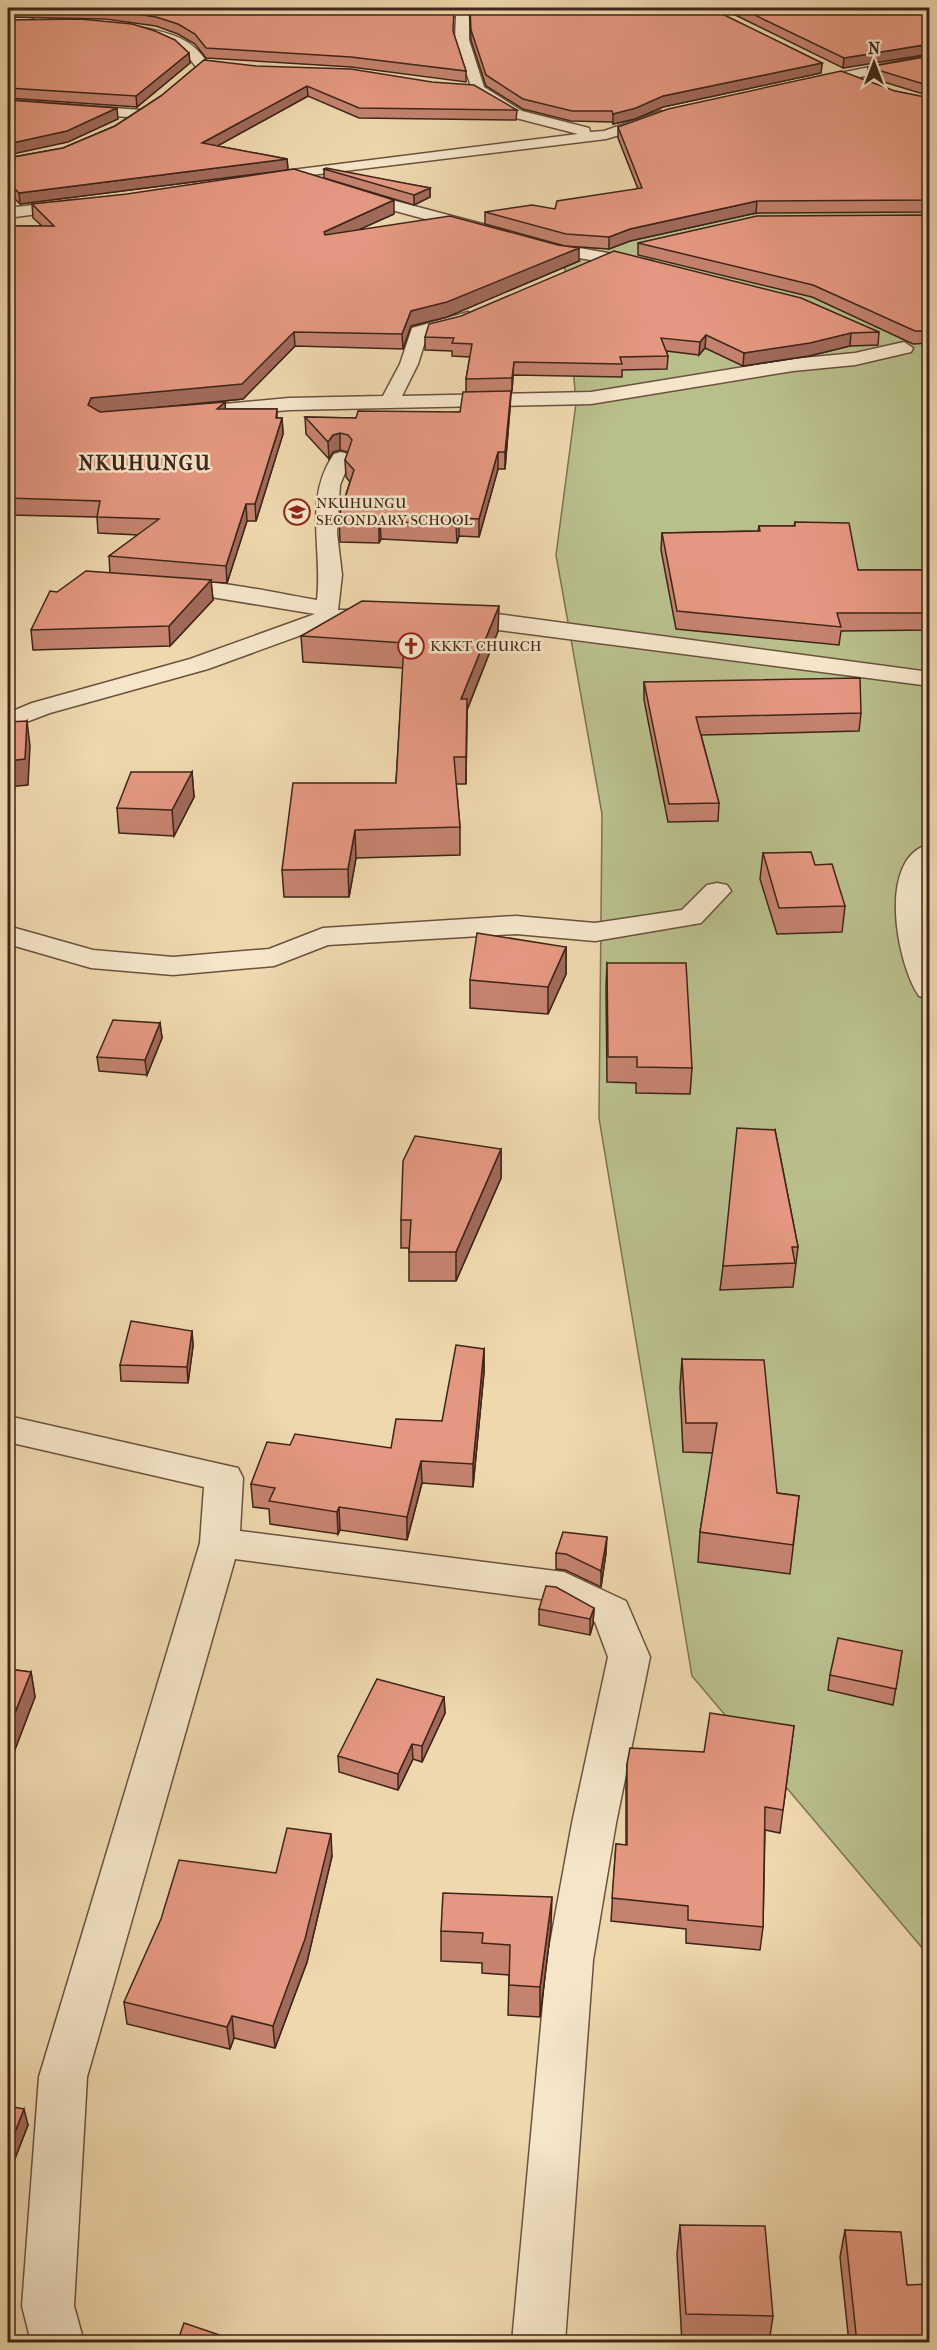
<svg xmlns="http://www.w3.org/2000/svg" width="937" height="2350" viewBox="0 0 937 2350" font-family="'IM FELL French Canon',serif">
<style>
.green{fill:#b9bf8b;stroke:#7c7252;stroke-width:1.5}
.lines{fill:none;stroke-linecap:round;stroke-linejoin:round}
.street-casing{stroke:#6b513e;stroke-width:3}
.street{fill:#f5e6ca;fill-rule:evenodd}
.wall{fill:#c5836f;stroke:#3f2419;stroke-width:1.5}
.shaded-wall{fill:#a06a5a;stroke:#3f2419;stroke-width:1.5}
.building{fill:#e59881;stroke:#3f2419;stroke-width:1.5}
.labels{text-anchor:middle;stroke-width:5;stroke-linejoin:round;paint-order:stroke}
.far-poi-label{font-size:15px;fill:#3f2419;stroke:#f5e6ca;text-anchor:start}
.far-district-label{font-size:20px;font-weight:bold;letter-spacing:1.5px;fill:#3f2419;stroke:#f5e6ca}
</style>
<rect width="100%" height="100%" fill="#efd8ae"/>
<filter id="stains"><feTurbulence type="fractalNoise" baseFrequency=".00333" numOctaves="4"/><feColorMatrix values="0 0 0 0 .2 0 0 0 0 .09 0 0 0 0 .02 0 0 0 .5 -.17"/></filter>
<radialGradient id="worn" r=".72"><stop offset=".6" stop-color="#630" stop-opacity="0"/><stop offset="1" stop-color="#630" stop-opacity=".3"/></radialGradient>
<!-- green -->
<path class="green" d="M785,209h144v1747l-237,-280 -93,-558 3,-304 -46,-259 20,-152 -12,-145 92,-29z"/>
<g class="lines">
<!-- street casing -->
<g class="street-casing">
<path id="street" d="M51,8h14l-57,37v-10z
M410,8h59v32l15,47 38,24 67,17 1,4 14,-1 57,-20 7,4 -22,12 -40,12 -352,43 -2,-3 2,-3 6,-2 318,-40 -66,-17 -39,-25 -18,-52 1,-24 -51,-1v-6z
M129,25c31,6 62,9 79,39l-7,4 -5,-1c-18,-27 -42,-28 -72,-35v-6z
M930,55v8l-125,25 -7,-4 7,-4z
M8,100l133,10 7,4 -7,4 -133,-10z
M350,189l136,36 2,4 -8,5 -136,-37 -2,-3z
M75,200l6,2 2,3 -2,3 -73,10v-10z
M535,240l117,21 3,4 -9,5 -117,-21 -2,-4z
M468,312l9,5 -3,4 -47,14 -9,29 -16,32 189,-4 202,-33 62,-6 49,-11 9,6 -2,4 -56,13 -62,6 -202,33 -302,6 -96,9 -7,-2 -3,-4 3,-4 7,-2 96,-9 94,-2 17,-32 12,-36z
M341,452l7,2 3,4 -11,27 -3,48 5,42 -4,35h50l4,5 -4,5 -59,5 -121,44 -158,44 -42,16v-16l24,-10 158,-44 125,-45 -104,-17 -51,-5 -3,-5 3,-5c34,-8 119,12 157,18 6,-49 -14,-102 17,-146z
M452,611l38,2 440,59v14l-486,-63 -4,-5 4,-5z
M930,844v26l-6,30 6,45v54l-11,-3c-22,-32 -43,-139 11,-152z
M717,883l10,2 4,6 -30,32 -106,18 -79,-7 -188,11 -54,21 -101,9 -82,-7 -83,-24v-18l85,24 80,7 96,-8 54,-21 193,-12 79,7 87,-13 25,-25z
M8,1416l230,52 5,10 -3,53 324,41 62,29 24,56 -34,166 -23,137 -28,382h-53l35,-382 25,-137 36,-166 -13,-35 -39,-21 -321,-42 -148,518 -13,229 10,36h-53l-9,-36 17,-229 161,-534 4,-56 -196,-45z"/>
</g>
<!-- street -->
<use href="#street" class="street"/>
</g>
<!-- wall -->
<path class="wall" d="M8,8h395l50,24 13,39v11l-115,-15 -145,-9 -11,-14 -17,-10 -22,-8 -51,-7 -97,-2v2z
M469,8h241l112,55 -1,10 -158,34 -28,12 -22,5 -1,-2 -41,-1 -48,-12 -37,-23 -15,-46z
M721,8h209l-87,60z
M8,20l182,43 -53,44 -129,-9z
M930,56v40l-63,-19 1,-10z
M204,60l313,50 -1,10 -157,-2 -51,-22 -91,50 70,13 1,11 -268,34 -12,-12v-34l55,-10 52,-22 46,-30z
M895,91l35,7v114l-174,1 -126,28 -21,8 -44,-3 -80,-22v-12l70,-3 83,-20 -20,-51v-11z
M324,169l106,19v9l-16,8 -90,-27z
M32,204l362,10 -34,15 219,32 -132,56 -36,9 -8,23 -108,-3 -52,53 -65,7 47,-4v7h52v9h5l1,16 -27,87h-9l-20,62 -16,-1 2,18 -43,46 -137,4 -2,-20 26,-38 53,-19 -1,-17 29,-21 -40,-2 -1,-16 -89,-2v-289h34l-9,-8z
M930,215v128l-17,1 -101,-47 -174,-42v-12z
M879,332l-1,13 -28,1 -41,10 -66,10 -38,-18 -6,7 -33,-4 2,5 -1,13 -45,1v7l-109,-2 -1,16h-1l-1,17 -5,61h-7l-19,68 -20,-1 -2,7 -76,-4 -2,4 -39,-1 -1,-26 11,-34 -4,-5 -1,-17 3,-8 -8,-2 -7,2 -4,7 -23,-25 -1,-17 51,1 104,-6 6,-20v-13l4,-22 -18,-1v-5l-27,-1v-13z
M795,522l63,48h72v60l-89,1 -2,14 -163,-16 -15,-79 1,-17 96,-2 1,-5h35z
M498,631l-31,79 -1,74h-10l4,43v28l-104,3 -7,39h-65l-2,-27 114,-87 7,-115 -100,-6 -2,-26z
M644,682l217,31 -2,18 -158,4 18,68 -1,18 -50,1 -24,-122z
M192,772l2,25 -20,39 -55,-3 -2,-25z
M763,853l52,12 30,41 -3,26 -65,2 -17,-55z
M566,947v27l-18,40 -78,-6v-28z
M607,963l85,105 -2,26 -54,-1v-10l-29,-1 -1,-95z
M160,1023l2,15 -15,37 -48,-4 -2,-14z
M775,1130l23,117 -5,40 -73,3 3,-24z
M501,1149v29l-45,103h-47v-33h-8v-28z
M192,1331l1,15 -5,37 -67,-2 -1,-16z
M484,1349v23l-11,115 -51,-4 -15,57 -67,-10 -2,4 -68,-10 -1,-15 -16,-2 -2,-23 39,-39 101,3 51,-27z
M682,1359l95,134 22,3 -9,78 -92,-12 2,-30 13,-79 -30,-1 -3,-64z
M556,1553h50l-5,34 -36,-17 -9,-1z
M594,1608l-1,16 -3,11 -51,-10v-16z
M902,1651l-9,54 -65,-15 2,-15z
M8,1669l23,3 4,25 -21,55 -6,-1z
M444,1697l1,16 -23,49 -9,-3 -15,31 -59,-18 -1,-16z
M794,1726l-14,107 -15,-3 -2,97 -3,23 -74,-7v-14l-75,-8 5,-77 10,1v-59l1,-22 77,-12z
M332,1856l-25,106 -32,86 -41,-10 -4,11 -103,-25 -3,-22 152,-129z
M930,1886v31l-8,-3 3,-16z
M551,1927l-11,90 -32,-2 1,-40 -27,-2v-10l-41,-2v-30z
M8,2106l20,19 -14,36 -6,-2z
M680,2225l93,91 -4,27h-87l-5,-89z
M845,2230l62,55 23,58h-81l-9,-86z"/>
<!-- shaded-wall -->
<path class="shaded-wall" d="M930,44v10l-87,14 1,-10z
M189,53l1,10 -53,44 -1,-11z
M822,63l-1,10 -158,34 -28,12 -22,5v-10l50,-18z
M307,86l1,10 -105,58 -1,-11z
M117,108l1,11 -50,23 -60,13v1v-12z
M287,159l1,11 -268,34 -1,-11z
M430,188v9l-16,8v-10z
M394,200v14l-69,31 -1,-13z
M757,201l-1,12 -126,28 -21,8v-12l21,-8z
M579,248v13l-132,56 -36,9 -8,23 -1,-15 9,-23z
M294,332l1,14 -52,53 -151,15 -4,-9 3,-7z
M851,333l-1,13 -41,10 -66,10 1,-13z
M706,335l-1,13 -6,7 1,-13z
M514,362l-1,13 -1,16v-13z
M511,391l-1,17 -5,61v-17z
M225,402l1,15 -9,-8z
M282,418l1,16 -27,87 -1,-17z
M340,433v17l-7,2 -4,7 -1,-17 5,-7z
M498,452v17l-19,68v-18z
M246,504l1,17 -20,62 -1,-17z
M459,518v18l-2,7 -1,-18z
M380,521l1,18 -2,4v-18z
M211,580l2,20 -43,46 -1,-20z
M499,606l-1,25 -31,79 -1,74 1,-73 -6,-12z
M27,721l3,25 -2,39 -20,2v-26z
M192,772l2,25 -20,39 -2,-26z
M355,830l1,28 -7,39 -1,-28z
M566,947v27l-18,40v-27z
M160,1023l2,15 -15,37 -2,-15z
M501,1149v29l-45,103v-29z
M192,1331l1,15 -5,37 -1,-16z
M484,1349v23l-11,115v-23z
M421,1461l1,22 -15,57v-23z
M339,1507l1,23 -2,4 -1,-22z
M607,1537l-1,16 -5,34v-16z
M594,1608l-1,16 -3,11v-16z
M31,1672l4,25 -21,55 -5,-24z
M444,1697l1,16 -23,49v-16z
M412,1744l1,15 -15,31v-16z
M331,1834l1,22 -25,106 -32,86 -2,-22z
M552,1897l-1,30 -11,90v-30z
M232,2016l2,22 -4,11 -3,-22z
M24,2109l4,16 -14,36 -4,-16z"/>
<!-- building -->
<path class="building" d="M16,8h387l51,1 -1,22 13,40 -115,-14 -145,-9 -11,-14 -17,-10 -22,-7 -52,-8z
M470,8h240l112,55 -159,33 -27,12 -23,6 -1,-3h-40l-49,-12 -37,-24 -15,-45z
M740,8h190v36l-86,14z
M80,19l52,5 23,7 20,9 14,13 -53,43 -128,-8v-68z
M930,56v30l-62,-19z
M204,60l52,6 95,3 81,13 42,3 43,25 -158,-2 -52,-22 -105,57 85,16 -268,34 -11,-11v-24l55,-10 52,-22 46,-30z
M841,71l54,20 35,7v102l-173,1 -127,28 -21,8 -43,-3 -81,-22 47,-7 23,4 2,-8 85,-13 -24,-61 50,-18z
M8,100l109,8 -50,23 -59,13z
M326,168l104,20 -16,7 -90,-26z
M294,169l100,31 -70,32 1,3 125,-19 108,29 21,3 -132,54 -36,9 -9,23 -108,-2 -52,52 -151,14 -3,7 12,7 125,-10 -8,7h60l-1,9h6l-27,86h-9l-20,62 -117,-10 50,-37 -62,-2 3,-16 -92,-3v-272h46l-22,-22 95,-10z
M930,215v116h-15l-102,-46 -175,-42 119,-27z
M614,251l187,47 78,34 -28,1 -41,10 -66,10 -38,-18 -6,7 -39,-4 7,18 -48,1 2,7 -108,-2 -2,16 -46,1 6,-35 -20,-1 2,-5 -29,-1 4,-13 32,-8z
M511,391l-6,61h-7l-19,67 -20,-1 -3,7 -76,-4 -1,4 -39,-1 -1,-8 15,-46 -9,-10 7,-20 -4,-5 -8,-2 -7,2 -5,7 -23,-25 51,1 2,-7 102,1 3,-20z
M795,522l54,1 9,47h72v43h-93l4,14 -164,-16 -15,-78 98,-2 -1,-5h36z
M86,571l125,9 -42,46 -138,4 19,-39 7,1z
M362,601l137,5 -38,93h6l-1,58h-12l6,70 -105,3 -7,39 -66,1 11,-87h103l8,-140 -103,-7z
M860,678l1,35 -165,4 23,86 -50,1 -25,-122z
M27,721l-2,38 -17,2v-39z
M131,772h61l-20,38 -55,-2z
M811,852l4,13 17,-1 13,42 -66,2 -16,-55z
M477,933l89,14 -18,40 -78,-7z
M607,963h79l6,105 -55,-1v-10h-29z
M113,1020l47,3 -15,37 -48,-3z
M737,1128l38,2 23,117h-6l3,16 -72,3z
M415,1136l86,13 -45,103h-47l2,-32h-10l2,-59z
M131,1321l61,10 -5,36 -67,-2z
M456,1345l28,4 -11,115 -52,-3 -14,56 -68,-10 -2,5 -68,-11 6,-13 -24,-4 16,-42 23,3 5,-11 96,14 5,-29 46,2z
M682,1359l82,1 13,133 22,3 -6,49 -93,-13 17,-109h-31z
M563,1532l44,5 -6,34 -35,-17 -10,-1z
M546,1586l10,1 38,21 -4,11 -51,-10z
M838,1638l64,13 -6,38 -66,-14z
M8,1669l23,3 -22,56 -1,-1z
M377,1679l67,18 -22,49 -10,-2 -14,30 -60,-18z
M710,1713l84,13 -11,84 -18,-3 -2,120 -75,-7v-14l-76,-8 4,-54 11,1v-81l3,-16 74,4z
M287,1828l44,6 -26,105 -32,87 -41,-10 -5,11 -103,-25 37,-83 18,-59 97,13z
M930,1886v14l-5,-2z
M443,1893l109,4 -12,90 -31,-2 1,-40 -28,-2 1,-10 -42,-2z
M8,2106l16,3 -14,36h-2z
M680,2225l85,1 8,90 -87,-2z
M845,2230l56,2 6,53 23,-1v59h-73z
M184,2323l59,20h-66z"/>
<!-- icons -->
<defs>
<g id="school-ring" transform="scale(1.35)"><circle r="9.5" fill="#f5e6ca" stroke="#8f2418" stroke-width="1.5"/><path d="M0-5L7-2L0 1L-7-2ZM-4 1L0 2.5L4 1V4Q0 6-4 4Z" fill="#8f2418"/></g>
<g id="church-ring" transform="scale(1.35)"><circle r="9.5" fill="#f5e6ca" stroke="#8f2418" stroke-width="1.5"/><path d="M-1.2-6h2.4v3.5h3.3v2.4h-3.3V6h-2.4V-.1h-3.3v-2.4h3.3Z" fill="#8f2418"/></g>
</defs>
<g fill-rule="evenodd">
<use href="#school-ring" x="297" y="512"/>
<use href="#church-ring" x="411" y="646"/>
</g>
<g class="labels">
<!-- far-poi labels -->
<g class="far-poi-label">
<text x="316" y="508">NKUHUNGU<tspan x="316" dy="17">SECONDARY SCHOOL</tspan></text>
<text x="430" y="651">KKKT CHURCH</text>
</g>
<!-- far-district labels -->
<g class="far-district-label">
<text x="145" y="470">NKUHUNGU</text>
</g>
</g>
<!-- margin -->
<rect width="937" height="2350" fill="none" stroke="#efd8ae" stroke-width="30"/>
<rect x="9" y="9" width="919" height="2332" fill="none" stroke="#3f2419" stroke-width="3"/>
<rect x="15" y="15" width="907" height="2320" fill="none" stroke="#3f2419" stroke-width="1.5"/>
<!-- north arrow -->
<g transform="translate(874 63)" stroke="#f5e6ca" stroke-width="4.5" paint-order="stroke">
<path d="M0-4.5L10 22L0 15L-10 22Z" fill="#3f2419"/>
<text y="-9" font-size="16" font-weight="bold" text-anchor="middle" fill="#3f2419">N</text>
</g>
<rect width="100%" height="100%" filter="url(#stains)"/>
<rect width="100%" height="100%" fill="url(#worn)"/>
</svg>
